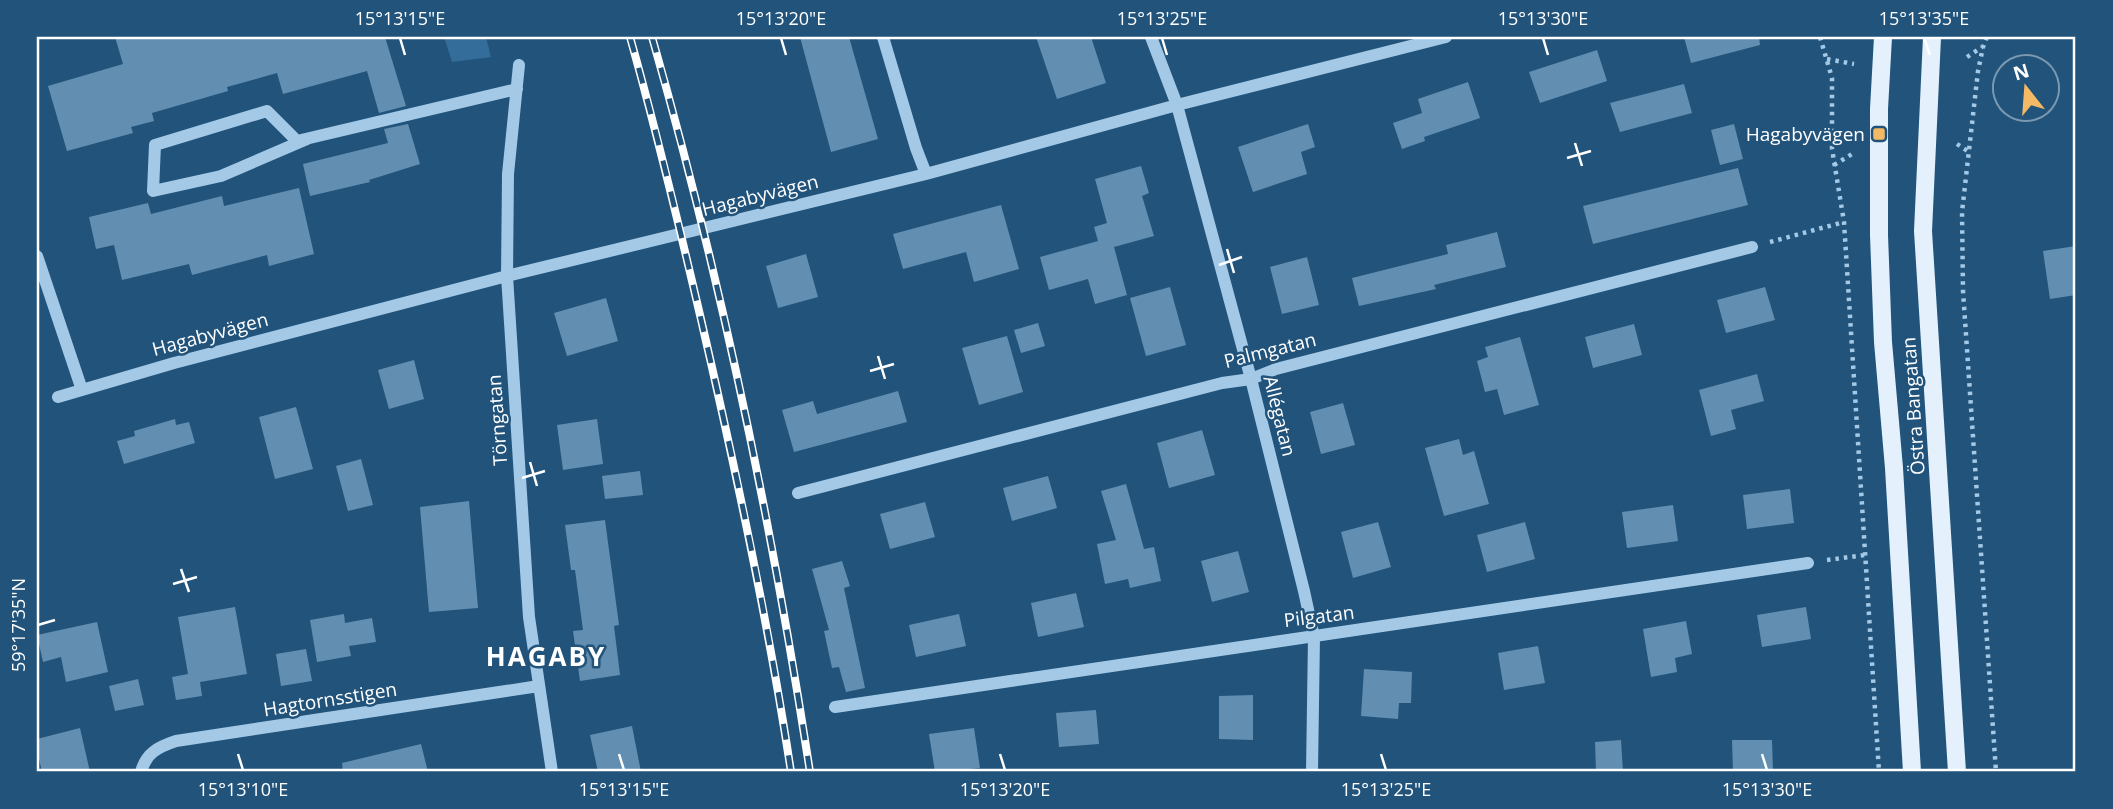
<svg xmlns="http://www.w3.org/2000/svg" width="2113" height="809" viewBox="0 0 2113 809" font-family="'Open Sans',sans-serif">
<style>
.green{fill:#346d99}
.building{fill:#628fb1}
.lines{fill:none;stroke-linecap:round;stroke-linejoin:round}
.path{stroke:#a3c9e6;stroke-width:4.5;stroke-dasharray:3.5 5;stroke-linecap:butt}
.minor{stroke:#a3c9e6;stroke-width:12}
.major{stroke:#e4f1fd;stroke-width:18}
.rail-casing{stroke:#fff;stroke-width:8}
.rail{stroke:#21537b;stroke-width:5;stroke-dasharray:16;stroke-linecap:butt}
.ticks{fill:none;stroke:#fff;stroke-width:2.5}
.poi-dot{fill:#f3b964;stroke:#21537b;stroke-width:2.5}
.labels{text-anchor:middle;stroke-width:5;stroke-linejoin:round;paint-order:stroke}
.poi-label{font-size:19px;fill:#fff;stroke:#21537b;text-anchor:end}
.street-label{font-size:19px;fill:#fff;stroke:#21537b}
.district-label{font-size:26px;font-weight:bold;letter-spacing:2px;fill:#fff;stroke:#21537b}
.neatline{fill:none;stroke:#fff;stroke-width:2.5}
.ticks-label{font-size:18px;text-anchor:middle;fill:#fff}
</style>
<rect width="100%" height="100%" fill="#21537b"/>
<!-- green -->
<path class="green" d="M444,37h42l5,20 -39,5z"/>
<!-- building -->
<path class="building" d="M115,37h270l21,69 -27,7 -12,-42 -84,23 -6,-21 -50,14 1,4 -76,22 2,8 -23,6 2,6 -66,18 -19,-65 75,-22z
M800,37h49l29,102 -47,13z
M1036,37h55l15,46 -49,16z
M1684,37h75l1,8 -69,18z
M1597,50l10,31 -67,22 -11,-31z
M1468,82l12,36 -56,19 1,4 -23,8 -9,-26 29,-10 -4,-14z
M1684,84l8,29 -72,19 -10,-29z
M408,124l12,40 -51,16 1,2 -60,14 -7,-32 85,-21 -4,-14z
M1308,124l7,23 -14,5 6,22 -54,18 -15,-45z
M1734,124l9,35 -23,6 -9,-35z
M1141,166l8,27 -7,3 12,40 -40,11 13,48 -32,9 -7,-25 -39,11 -9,-33 58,-16 -4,-14 13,-4 -12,-44z
M1738,168l10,37 -155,39 -10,-38z
M299,188l15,66 -45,12 -2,-11 -75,20 -3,-11 -67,16 -8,-35 -18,4 -7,-32 59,-14 3,11 71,-18 2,10z
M1001,205l18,64 -45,13 -8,-30 -63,17 -10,-35z
M1497,232l9,35 -72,18 2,4 -77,17 -7,-28 96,-24 -2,-9z
M2076,246v49l-26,4 -7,-48z
M806,254l12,43 -40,11 -12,-42z
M1307,257l12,48 -37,9 -12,-47z
M1170,287l16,58 -40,11 -16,-58z
M1765,287l10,33 -49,13 -9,-33z
M606,298l12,43 -51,15 -13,-43z
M1038,323l7,23 -24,7 -7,-23z
M1634,324l8,31 -49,13 -8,-31z
M1007,336l16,56 -44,13 -17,-57z
M1520,337l19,68 -35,10 -7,-26 -12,3 -8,-31 11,-4 -3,-10z
M414,360l10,39 -35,10 -11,-39z
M1757,374l7,27 -33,9 5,19 -25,7 -12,-46z
M898,391l9,31 -113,30 -12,-42 31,-9 4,13z
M1343,403l12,42 -34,9 -11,-42z
M296,407l17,62 -38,10 -16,-62z
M175,419l1,6 13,-3 6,21 -71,21 -7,-23 18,-5 -1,-5z
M597,419l6,45 -40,6 -6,-45z
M1202,430l13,45 -46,13 -12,-45z
M1459,439l4,16 11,-4 15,53 -45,12 -19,-68z
M361,459l12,46 -25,6 -12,-45z
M640,471l3,24 -38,4 -3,-23z
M1048,476l9,32 -45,13 -9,-33z
M1126,484l18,65 10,-2 7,34 -31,7 -2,-9 -23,5 -8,-40 19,-4 -15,-49z
M1790,489l4,34 -47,6 -4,-34z
M469,501l9,107 -49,4 -9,-105z
M925,502l10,35 -45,12 -10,-35z
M1673,505l5,36 -51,7 -5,-36z
M605,520l14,105 -5,1 6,49 -40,6 -7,-50 10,-1 -8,-60h-4l-6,-45z
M1378,522l13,45 -38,11 -12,-46z
M1525,522l10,37 -48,13 -10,-37z
M1238,551l11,41 -37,10 -11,-41z
M842,561l8,25 -6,2 21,100 -19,4 -7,-25 -7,1 -8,-37 5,-1 -17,-61z
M1076,593l8,34 -46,10 -7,-34z
M235,607l12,67 -47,8 2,14 -26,4 -4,-23 16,-3 -10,-57z
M1806,607l5,32 -49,8 -5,-32z
M344,614l1,9 27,-5 4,24 -27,4 2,10 -34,6 -7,-42z
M959,614l7,32 -50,11 -7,-32z
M1686,621l6,33 -17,4 2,14 -26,5 -8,-48z
M97,622l11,50 -42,10 -5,-25 -18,5 -6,-27z
M1538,646l7,37 -41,7 -6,-37z
M306,649l6,32 -31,5 -5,-32z
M1364,669l48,3 -1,31h-12l-1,16 -37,-3z
M138,679l6,26 -29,6 -6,-25z
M1253,695v45l-34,-1v-43z
M1096,710l3,34 -40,3 -3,-34z
M632,726l9,46h-43l-8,-37z
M80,728l10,44h-48l-5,-22v-11z
M974,728l6,40 -45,4 -6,-38z
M1621,740l2,32h-27l-1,-30z
M1732,740h40l1,32h-40z
M421,744l7,28h-85l-1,-9z"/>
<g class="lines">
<!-- path -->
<path class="path" d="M1820,37l12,41v71l12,73 35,550
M1987,37l-4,10 -5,24 -16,141 1,79 33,481
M1967,57l15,-10
M1827,59l27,5
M1957,144l12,8
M1834,165l18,-11
M1770,242l74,-20
M1827,560l38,-5"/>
<!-- minor -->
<path class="minor" d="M883,37l33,111 10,26
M1151,37l26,68 74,274 53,212 10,46 -2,135
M519,65l-11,109 -1,102 22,341 23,155
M307,139l-86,37 -68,15 2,-46 112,-34 30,30 220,-52
M37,256l45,134
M58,397l116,-34 333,-87 419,-102 251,-69 269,-68
M798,493l424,-110 29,-4 25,-10 476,-122
M835,707l973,-144
M141,772c5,-19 17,-25 35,-31l363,-55"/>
<!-- major -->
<path class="major" d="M1883,37l-4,72v126l4,107 11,126 18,304
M1932,37l-9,194 34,541"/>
<!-- rail casing -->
<g class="rail-casing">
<path id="rail" d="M630,37c26,92 48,184 70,278 35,151 68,304 91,457
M652,37c69,241 120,487 158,735"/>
</g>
<!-- rail -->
<use href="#rail" class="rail"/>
</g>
<!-- ticks -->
<path class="ticks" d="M400,38l5,17M781,38l5,17M1162,38l5,17M1543,38l5,17M1924,38l6,17M1575,143l7,23M1567,158l24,-7M1227,249l7,24M1219,265l23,-8M878,356l7,23M870,371l24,-7M530,462l7,24M522,478l23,-7M181,569l8,23M173,584l24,-7M38,625l17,-5M238,754l5,16M619,754l5,16M1000,754l5,16M1381,754l5,16M1762,754l5,16"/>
<!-- markers -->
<rect class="poi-dot" x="1872" y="127" width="14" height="14" rx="3.5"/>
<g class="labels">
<!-- poi labels -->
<g class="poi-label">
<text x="1865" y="141">Hagabyvägen</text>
</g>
<!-- street labels -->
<g class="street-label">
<text transform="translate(760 195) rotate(-14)" y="7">Hagabyvägen</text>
<text transform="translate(210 334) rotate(-15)" y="7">Hagabyvägen</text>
<text transform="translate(1270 350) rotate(-14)" y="7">Palmgatan</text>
<text transform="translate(1913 406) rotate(-94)" y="7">Östra Bangatan</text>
<text transform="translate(1280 416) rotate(76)" y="7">Allégatan</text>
<text transform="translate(497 420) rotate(-94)" y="7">Törngatan</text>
<text transform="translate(1319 616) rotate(-7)" y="7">Pilgatan</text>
<text transform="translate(330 699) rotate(-9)" y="7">Hagtornsstigen</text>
</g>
<!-- district labels -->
<g class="district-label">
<text x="546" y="666">HAGABY</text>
</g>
</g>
<!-- border -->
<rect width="2113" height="809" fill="none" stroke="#21537b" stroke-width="77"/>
<!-- north arrow -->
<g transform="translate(2026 88) rotate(343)"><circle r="33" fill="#21537b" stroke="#7a98b0" stroke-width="2"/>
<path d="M0-5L12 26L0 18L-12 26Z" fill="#f3b964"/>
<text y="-10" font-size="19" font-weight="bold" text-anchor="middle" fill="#ffffff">N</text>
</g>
<rect x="38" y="38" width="2036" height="732" class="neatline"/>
<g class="ticks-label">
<text x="400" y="25">15°13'15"E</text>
<text x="781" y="25">15°13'20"E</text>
<text x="1162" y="25">15°13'25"E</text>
<text x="1543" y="25">15°13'30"E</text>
<text x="1924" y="25">15°13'35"E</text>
<text transform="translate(19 625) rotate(-90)" y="6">59°17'35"N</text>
<text x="243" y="796">15°13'10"E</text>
<text x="624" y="796">15°13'15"E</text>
<text x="1005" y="796">15°13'20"E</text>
<text x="1386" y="796">15°13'25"E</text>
<text x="1767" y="796">15°13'30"E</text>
</g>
</svg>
